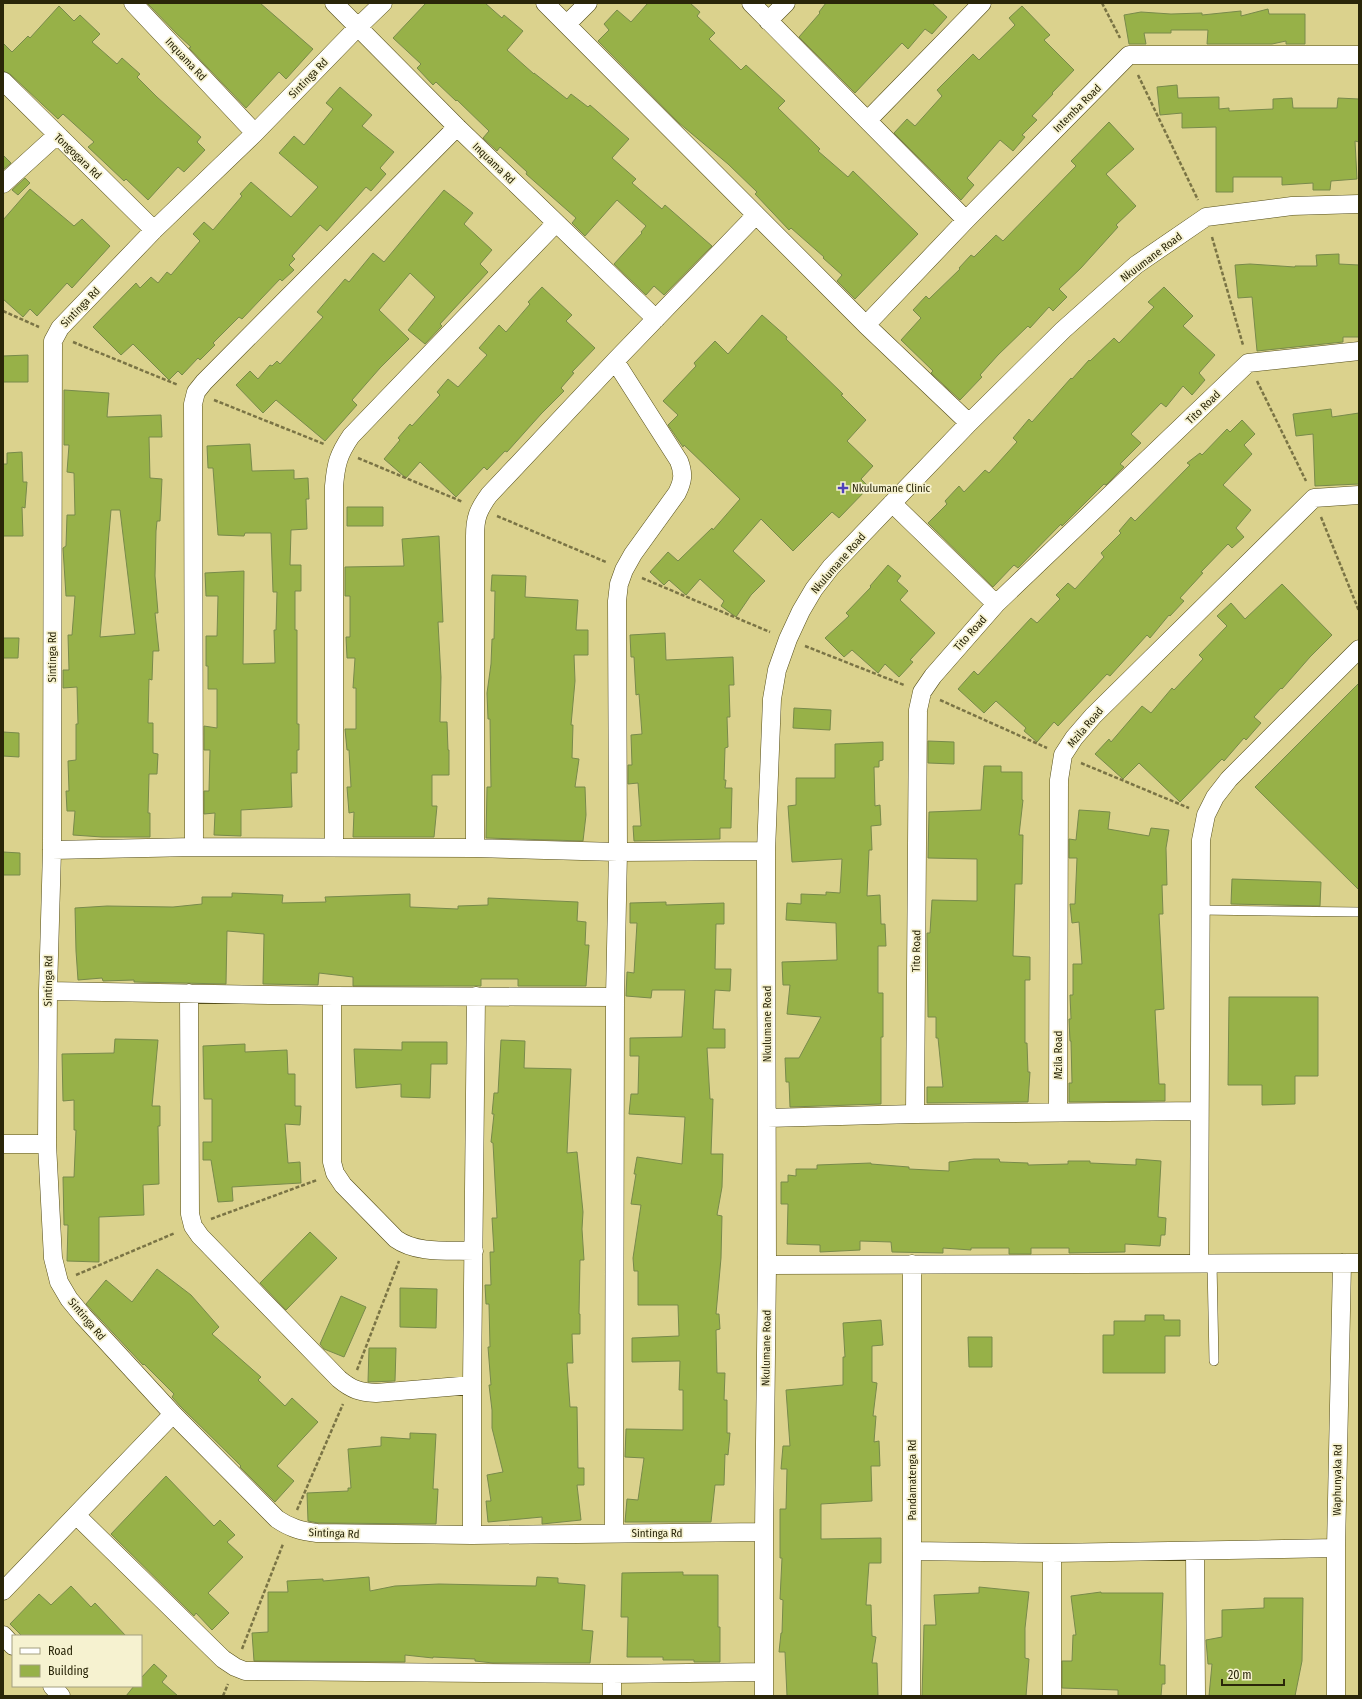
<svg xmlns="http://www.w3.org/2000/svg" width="1362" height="1699" viewBox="0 0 1362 1699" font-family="'Fira Sans Condensed',sans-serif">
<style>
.building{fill:#97b148;stroke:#788a4b;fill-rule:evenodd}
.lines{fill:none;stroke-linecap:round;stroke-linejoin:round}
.lane-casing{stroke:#544d18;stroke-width:10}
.street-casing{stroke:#544d18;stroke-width:19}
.path{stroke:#7a7445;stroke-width:2.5;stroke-dasharray:4 2;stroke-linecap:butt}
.lane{stroke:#fff;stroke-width:9}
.street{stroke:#fff;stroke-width:18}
.poi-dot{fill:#4f42b9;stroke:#f6f2d0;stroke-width:1.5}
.labels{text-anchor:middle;stroke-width:3.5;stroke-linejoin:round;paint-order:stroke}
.street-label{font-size:11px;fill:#2a2609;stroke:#f6f2d0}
.poi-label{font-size:11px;fill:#2a2609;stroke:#f6f2d0;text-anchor:start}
</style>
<rect width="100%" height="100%" fill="#dbd28d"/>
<!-- building -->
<path class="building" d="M147,3h113l53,46 -27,30 -7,-7 -33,36 -57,-60 2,-1 -13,-12z
M426,3h59l17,15 2,-3 19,16 -16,19 27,24v-1l33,26 4,-5 17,13 2,-2 39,34 -17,19 24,21 -4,4 30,26 3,-4 47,41 -48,49 -10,-9 -8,9 -32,-31 28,-31 -1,-1 5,-6 -29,-26 -32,36 -13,-13 4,-5 -50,-44 1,-2 -27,-25 -3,4 -14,-13 6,-7 -32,-31 -1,1 -20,-19 -3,3 -16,-17 4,-4 -28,-26z
M648,3h42l10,9 -3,4 18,17 -6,6 32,31 5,-5 39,36 -7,7 42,41 -2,2 30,26 5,-6 65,63 -63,65 -18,-18 5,-6 -19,-17 1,-1 -33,-29 -2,2 -34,-36 2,-2 -29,-28 -49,-41 -81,-82 11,-11 -5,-6 13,-14 14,12z
M826,3h106l15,14 -15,17 -7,-5 -17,20 -6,-6 -47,50 -56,-56 21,-24 -1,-1z
M59,6l15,15 6,-6 20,19 -8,8 25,22 5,-6 18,16 -3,3 20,20 44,40 -4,5 8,8 -21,22 -6,-5 -30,33 -22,-21 -2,2 -36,-34 6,-5 -31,-28 -5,5 -48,-45 -7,-3v-28l9,9 16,-16 2,2z
M1022,6l28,29 -6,5 30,30 -22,23 1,1 -21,22 5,4 -15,15 3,2 -12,14 -13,-11 -33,38 7,7 -13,15 -67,-67 13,-14 8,7 27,-30 -5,-6 36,-36 6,6 36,-35 -6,-7z
M1268,9l1,5h36v30h-19v-3l-14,3h-65l1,-14h-37v3h-27l2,11h-17l-5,-29 17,-3 30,2 31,-1v2l39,-4v5z
M1177,85l1,13 41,-1v12l10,-1v3l44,-2v-10l19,-1 1,10h44l1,-10 21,1v43l-4,-1 2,38 -26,2 -1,9h-17v-7l-31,2v-8h-49v15h-17v-65l-34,1v-15l-22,2 -3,-28z
M340,87l32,28 -10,11 32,26 -14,16 6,6 -15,17 -5,-4 -39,44 -7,-6 -28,31 3,3 -6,6 5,5 -12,11 -2,-2 -38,40 -3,-2 -26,26 2,2 -15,15 -2,-2 -16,17 -4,-4 -9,9 -36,-36 -12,11 -28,-28 43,-44 4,5 11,-11 7,6 9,-11 4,3 29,-34 -7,-7 11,-12 9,8 29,-34 -2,-2 11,-12 40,35 27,-30 -39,-34 15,-17 10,9 29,-36 -7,-6z
M1109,122l25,27 -28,25 30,32 -20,19 2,2 -37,41 -22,21 8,8 -14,14 -4,-4 -19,21 -2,-2 -30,29 -18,20 2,2 -22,23 -29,-27 2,-2 -32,-31 20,-22 -8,-8 13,-14 3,3 31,-30 -1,-1 12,-13 3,2 22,-22 7,6 73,-75 -5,-5z
M3,155l8,8 -8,7z
M25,178l5,5 -12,12 -6,-5z
M30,189l44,37 8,-7 28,27 -38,42 -5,-5 -30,33 -7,-7 -7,8 -20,-18v-79z
M444,190l29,23 -9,11 28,26 -12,14 8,8 -48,52 2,2 -17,18 -17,-14 27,-33 -25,-24 -31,37 30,29 -29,29 -28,32 5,5 -32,36 -49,-41 -13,13 -27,-28 14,-14 8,8 12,-14 2,1 5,-5 3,3 43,-47 -6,-5 28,-33 4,3 24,-29 11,9z
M1339,254v10l20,1v72h-16v5l-86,9 -5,-54 -14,1 -3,-33 15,-1 45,3v-1h22l-1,-11z
M542,287l30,28 -6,6 29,27 -23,24 2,1 -13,15 3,3 -23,23 -34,38 -2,-1 -18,19 -3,-3 -28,30 -36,-35 -14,16 -22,-19 16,-19 -2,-2 12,-14 2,2 28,-31 -3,-3 11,-13 10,8 29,-32 -8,-7 20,-23 7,7 24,-28 -2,-2z
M1164,287l29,29 -10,10 32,29 -16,18 6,7 -13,15 -9,-9 -17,21 -5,-4 -30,31 10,9 -21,21 4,3 -18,18 -2,-1 -42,42 -1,-2 -43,44 -4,-3 -21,22 -65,-64 19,-19 -2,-3 14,-15 5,6 21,-22 4,3 28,-31 -4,-4 16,-19 3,3 39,-44 1,1 17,-19 1,1 24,-23 5,5 35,-36 -6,-5z
M762,315l25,22 -1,2 57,55 -2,1 25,25 -19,21 26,25 -12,13 8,8 -30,31 -7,-6 -39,39 -32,-32 -28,32 32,30 -14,14 -15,22 -15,-11 3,-5 -24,-22 -14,16 -17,-15 -5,5 -14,-13 18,-20 10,9 34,-33 1,2 27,-31 -56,-54 -1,2 -15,-22 10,-10 -15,-14 33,-35 -2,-3 21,-22 13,13z
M28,355v27h-25v-26z
M64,390l45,3 -2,24 54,-2 1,22h-13l1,41 12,1 -2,42h-3l-1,10 -1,45 3,37h-3l4,38h-6l-1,29 -3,-1 -1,44h5v30l5,1 -1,20h-8l-1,39h2v24h-48l-29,-2 2,-24h-8l-1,-20h3l-1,-30 8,-1v-36h2l-1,-37 -14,1v-18h6l-1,-35h4l3,-39h-9l-3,-48 3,-2 1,-31h8l-1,-42 -7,-1 2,-27h-5zM111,510h9l15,124 -35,3z
M1331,409l1,8 27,-4v71l-44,2 -2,-52 -17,2 -3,-22z
M1242,420l13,14 -11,11 8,9 -29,31 28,25 -15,18 8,9 -12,11 -4,-4 -27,28 2,1 -23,25 4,3 -14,15 -1,-1 -19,23 -3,-3 -37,41 -3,-2 -49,52 -4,-4 -17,20 -13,-11 2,-3 -30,-27 -12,12 -26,-24 16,-18 4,4 53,-57 6,5 23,-24 -4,-4 12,-12 7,6 29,-32 -3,-4 20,-20 -2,-2 12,-14 4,4 55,-56 -3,-2 13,-10 2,2 25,-26 3,3z
M250,444l2,27 42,-1v9l14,-1 1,21h-3l1,30 -16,1 -1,35h11v26h-6v39h2v94h2v26h-2v23h-6l1,34 -51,3v26l-27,-1 1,-22 -11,1v-23h5l1,-41h-6v-24l13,2v-39h-9v-23h-2v-30h11l1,-40h-12l-1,-23 39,-2 -1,93 32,-1 -1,-33h2l1,-38h-4l-2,-59h-26l-1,3 -26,-1 -5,-67h-5l-1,-22z
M22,452l1,30h4l-2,26 -3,-1 1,29h-20v-72h4v-11z
M347,507h36v19h-36z
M439,536l4,86h-5l3,55 -1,45h7l1,28h1v25h-17v31h5l-3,31h-81l1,-25 -5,1 -2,-26h4l-2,-37h-2l-2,-21h11v-41h-3l2,-30h-8l-1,-21h4v-41h-5v-29l59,-1 -2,-27z
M888,565l13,11 -4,5 11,10 -8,9 35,33 -25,27 3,2 -14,15 -14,-13 -7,9 -26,-23 -8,7 -19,-19 24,-22 -3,-3 25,-26 -1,-1z
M492,575l34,1 -1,21 53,3 -2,30h12v25h-14l1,26 -4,44h2l-1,33 7,1 -4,28h10l1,28 -3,26 -97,-3 1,-51h4l-1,-68h-2l-1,-26 4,-29 1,-25h2l1,-48h-4z
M1282,584l50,51 -22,22 -28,32 -1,-1 -27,29 7,6 -15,17 -2,-2 -20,23 -2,-2 -42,43 -41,-39 -16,16 -28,-25 14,-15 2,3 31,-36 9,7 21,-25 2,2 29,-31 -4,-4 28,-29 -10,-10 14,-13 14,16z
M665,633l1,27 67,-3 1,28h-5l1,32h-3l1,30 -3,1 -1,32h2l-1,8h7l-1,40h-11v11l-86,2 -1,-15h8l-3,-43 -10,1v-19h4l-1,-30 11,-1 -3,-40 -3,1 -2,-38h-3l-1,-22z
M3,638h16l-1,20h-15z
M1359,683v207l-104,-103z
M794,708l37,2 -1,20 -37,-2z
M3,732l16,1v24l-16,-1z
M928,741l26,1v22l-26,-1z
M883,742v18l-4,1v6h-5l1,39 5,-1 1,20 -10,1 1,24h-3l-2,46 13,-1 1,29h4l1,22h-8v47h5v44h-2v67l-91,3 -1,-25h-3l-1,-24h14l22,-41 -34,-3 3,-29h-7l-1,-23 55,-2 -1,-37 -50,-3 1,-17 14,1v-10l25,1v-3l14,1 2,-34 -50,3 -4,-56 8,-1v-27h39v-34z
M984,766h17v6h21v28h1l-4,35h4l-1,49h-7l-2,72 17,1v23h-5v63h2l1,29h2l-2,30 -101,1v-16h16l-5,-49h-2v-21h-8l-1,-84h3l2,-33 45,1v-42l-49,-1 1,-46 52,-2z
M1079,810l31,2 -2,17 41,7 2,-8 18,2 -3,18 1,37h-5l1,29h-4l5,95 -9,1 4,74h6v17l-96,1v-19h3l-1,-42h-1l-1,-22h2l-1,-24h3v-31h9l-3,-42 -7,1 -2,-19h5l2,-46h-8v-19l7,1z
M3,852l17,1v22h-17z
M1232,879l89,3 -1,24 -89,-2z
M232,893l51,2 -1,8 44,-1 -1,-5 85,-3v13l48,2v-3l30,-1v-7l90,4 -1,19 9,1 -1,23h4l-3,41h-68v-7h-37v7h-128v-9l-34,-4 -1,12 -55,-1 1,-50 -37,-3 -1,53 -92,-2v-2l-31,1 -1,-3 -24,2 -2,-29 -1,-43 32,-2 66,1 29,-3v-7h30z
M666,902v3l58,-2v21h-8l-1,45h16l-1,22 -15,-1 -2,39h12v19h-18l3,51h3l-2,55h12l-1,33 -5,28 5,1 -1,42 -5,56h3l1,15 -4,1 1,43h8l-1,27h3v33h3l-2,22 -3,-1 -1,31h-9l-4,37h-86l2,-23 11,1 6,-42 -19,-1 1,-28 57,1v-40h-4l1,-29 -48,1v-24l47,-2 -1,-31h-40v-34h-4l-1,-13 8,-53 -10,-1 5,-30h-2l3,-17 45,7 3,-47 -56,-3 2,-20h7l1,-38h-9v-18l52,-1 3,-47h-33l-1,8 -25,-2 1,-24 7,1 3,-50h-7v-20z
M1229,997h89v79h-23v28l-33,1v-20h-34z
M115,1039l43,1 -6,66h8v20h-2l1,58 -16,1 1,30 -45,2v45l-32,-1 1,-36h-4l-1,-48h11l2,-47h-2v-30l-11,1 -1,-47 52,-1z
M501,1040l24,1 -1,27 47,1 -4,84 10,-1 6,60 -1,17 2,31h-4l-1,54h1v20h-8l1,29h-6l3,44h7l1,61h6v17h-7l4,35 -39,4v-7l-54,5 -2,-21h5l-4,-26 16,-3 -11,-44v-18l-3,-25h2l-3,-38h2l-1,-43h-3l-1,-19h6l-1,-33h4l-2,-34h5l-4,-75 -2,-1 3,-28h-2l2,-21h4z
M402,1042h45v22h-16l-1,34 -29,-1v-13l-45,4 -2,-39 48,1z
M245,1044v8l42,-2 1,24h7v32h6l-1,19 -15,-1 3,39 12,-1 1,21 -69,4 1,14 -15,1 -7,-42h-8v-18h9v-43h-8l-1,-53z
M974,1159h25l1,3 28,1v2l40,-1v-3h22v2l46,2v-6l25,2 -3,56 8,1 -1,17h-4l-1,11 -35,-2v8l-56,1v-5h-38v6h-22v-6h-38v2l-28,-2v5l-51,-1 -1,-10 -31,-1v9l-40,2v-7l-33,-1 1,-40h-7v-22h7v-7l8,1v-7h21v-4l54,-2v1l38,3v2l40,2v-9z
M310,1232l27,26 -51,52 -26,-27z
M157,1269l34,26 28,32 -7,7 49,43 -3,3 27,26 7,-8 26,24 -41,44 17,15 -19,21 -35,-35 1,-1 -60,-59 -9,-10 2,-3 -30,-30 -1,1 -57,-61 20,-24 26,22z
M400,1288l37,1 -1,39 -36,-1z
M341,1296l25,11 -22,50 -20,-8 -4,-5z
M1145,1315h19v5h16v16h-15v37h-62v-38h11v-14h31z
M881,1320l2,25 -11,1v36l5,1 -4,33h3l-2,26 5,-1 1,25h-9l1,35 -51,3v35l60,-1v25h-12l-3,42h5l1,31 4,1 -4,26h5l1,33h-91l-2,-44h-6l2,-19h1l1,-33 -3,-1 2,-41h-2v-49h6l1,-40h-6l2,-23h7l-4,-56 57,-5v-28h2l-2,-34z
M968,1337h24v30h-23z
M369,1348h27l-1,33 -27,1z
M410,1433l26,1 -3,55h5l-2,35 -118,-1 -10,-2 -1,-28 41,-2v-3h3l-3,-39 33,-3v-9l29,2z
M166,1476l48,50 6,-6 15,15 -8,7 16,15 -35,36 21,20 -17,17 -16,-17 -2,3 -83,-82z
M683,1572v3h35v52h2v35h-26v-2h-31v-3h-36l1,-40h-7l1,-44z
M369,1577l1,14 25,-5 44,-2 97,2 1,-9 21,1v5l27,2 -3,45 11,1 -3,32h-97l-18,-2v-2l-42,-2v1l-28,-3v7l-151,-1 -2,-28 16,-1v-40h20l-1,-11 36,-2v2z
M71,1586l20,21 4,-4 31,33h-104l-12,-12 29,-30 12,11z
M979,1587l50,5 -4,36v30l4,1 -3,37h-104l2,-71h12l-2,-30 45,-2z
M1101,1592v1h62l-3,72h5v19h-3l-1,12h-43v-6l-56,-2v-27h10l1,-26h3l-5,-39z
M1264,1598h39l-1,63 -7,35h-86l3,-32h-4l-2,-24 16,-3v-27l42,-2z
M154,1664l13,12 -5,6 16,14h-52l8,-10h7v-8z"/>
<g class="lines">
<!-- lane casing -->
<g class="lane-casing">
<path id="lane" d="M1200,910l159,2
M1212,1263l2,98"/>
</g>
<!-- street casing -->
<g class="street-casing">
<path id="street" d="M133,3l122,130
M334,3l123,124 199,192
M383,3l-25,24 -103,106 -101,97 -94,98 -7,13 -1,509 -4,141 -1,153 6,114 6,24 10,17 14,17 90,98 104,105c13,9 24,12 40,14l155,2 292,-3
M545,3l321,322 103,98
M751,3l215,217
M768,21l18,-18
M567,24l21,-21
M3,81l151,149
M868,120l114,-117
M3,184l54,-49
M866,325l100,-105 163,-165h230
M892,503l104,101
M194,847l-1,-443 3,-12 8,-10 253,-255
M334,848v-362c2,-22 4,-31 17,-50l205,-213
M475,848v-312c0,-18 3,-26 14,-41l126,-134 141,-146
M52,850l142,-3 281,1 143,4 148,-1
M48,991l284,5 283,1
M189,993l1,221 3,12 7,10 139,143c13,11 21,13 37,14l96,-8
M332,996v166l3,11 8,12 53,54c21,15 53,11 78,12
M1058,1112l1,-332 4,-25 11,-17 19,-22 221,-218 45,-3
M915,1114l3,-404 4,-18 11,-16 63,-72 252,-241 111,-12
M767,1118l148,-4 284,-3
M3,1144h44
M1199,1263l2,-423 5,-25 9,-18 14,-18 130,-130
M767,1265l592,-2
M76,1515l147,144 12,8 10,4 367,3 152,-2
M614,1533l1,-536 3,-145 -1,-251 2,-17 5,-14 9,-16 44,-61c6,-12 7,-19 2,-32l-64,-100
M472,1535v-150l4,-389
M912,1551l140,2 284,-5
M1195,1551l1,145
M1052,1553v143
M3,1591l170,-177
M3,1635l10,11
M52,1686l9,10
M612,1696v-22
M764,1696v-164l3,-267 -1,-414 6,-152 5,-29 11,-31 13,-28 13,-22 17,-22 138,-144 94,-93 73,-65 70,-48 86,-11 67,-2
M911,1696l1,-145v-287
M1336,1696v-148l6,-285"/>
</g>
<!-- path -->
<path class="path" d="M1102,3l18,35
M1138,75l60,125
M1212,237l31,108
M3,311l36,16
M73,342l105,43
M1257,381l49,100
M214,400l110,44
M358,458l105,44
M497,516l109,46
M1321,517l38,94
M642,578l128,54
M805,646l99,39
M940,700l107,48
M1081,763l108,45
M211,1219l106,-39
M76,1275l99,-42
M357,1370l42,-109
M297,1510l46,-106
M242,1649l41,-105
M223,1696l5,-12"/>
<!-- lane -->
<use href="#lane" class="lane"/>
<!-- street -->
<use href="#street" class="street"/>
</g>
<!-- markers -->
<path class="poi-dot" d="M841 482h4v4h4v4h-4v4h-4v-4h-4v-4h4z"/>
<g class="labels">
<!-- street labels -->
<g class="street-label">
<text transform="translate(186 59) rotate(47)" y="4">Inquama Rd</text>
<text transform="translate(308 78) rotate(-46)" y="4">Sintinga Rd</text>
<text transform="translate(1077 108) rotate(-45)" y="4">Intemba Road</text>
<text transform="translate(78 156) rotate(44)" y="4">Tongogara Rd</text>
<text transform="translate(494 163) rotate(44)" y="4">Inquama Rd</text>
<text transform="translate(1151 257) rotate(-37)" y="4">Nkuumane Road</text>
<text transform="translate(80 307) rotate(-46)" y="4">Sintinga Rd</text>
<text transform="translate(1203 407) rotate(-44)" y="4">Tito Road</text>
<text transform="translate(838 563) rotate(-49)" y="4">Nkulumane Road</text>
<text transform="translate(970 633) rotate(-48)" y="4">Tito Road</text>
<text transform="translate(52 657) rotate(-90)" y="4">Sintinga Rd</text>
<text transform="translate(1085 727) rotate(-50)" y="4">Mzila Road</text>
<text transform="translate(916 951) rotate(-89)" y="4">Tito Road</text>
<text transform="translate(48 981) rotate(-89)" y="4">Sintinga Rd</text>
<text transform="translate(767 1024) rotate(-90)" y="4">Nkulumane Road</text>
<text transform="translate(1058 1055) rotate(-90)" y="4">Mzila Road</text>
<text transform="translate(87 1319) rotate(50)" y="4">Sintinga Rd</text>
<text transform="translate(766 1348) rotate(-89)" y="4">Nkulumane Road</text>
<text transform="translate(912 1480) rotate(-90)" y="4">Pandamatenga Rd</text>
<text transform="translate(1337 1480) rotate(-89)" y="4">Waphunyaka Rd</text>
<text transform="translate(334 1533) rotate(2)" y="4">Sintinga Rd</text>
<text x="657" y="1537">Sintinga Rd</text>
</g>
<!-- poi labels -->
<g class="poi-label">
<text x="852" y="492">Nkulumane Clinic</text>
</g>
</g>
<!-- border -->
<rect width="1362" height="1699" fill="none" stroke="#2a2609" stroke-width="8"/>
<!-- legend -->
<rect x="12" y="1635" width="130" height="52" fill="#f6f2d0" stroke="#a4a080"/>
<rect x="20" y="1648" width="20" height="6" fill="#ffffff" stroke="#a4a080"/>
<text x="48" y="1655" font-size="12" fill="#2a2609">Road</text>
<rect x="20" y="1665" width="20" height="12" fill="#97b148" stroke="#a4a080"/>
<text x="48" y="1675" font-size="12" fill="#2a2609">Building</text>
<!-- scale -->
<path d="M1222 1679v6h62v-6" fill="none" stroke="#2a2609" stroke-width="2"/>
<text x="1228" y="1679" font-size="12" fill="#2a2609" stroke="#f6f2d0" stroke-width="3" paint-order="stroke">20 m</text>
</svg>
